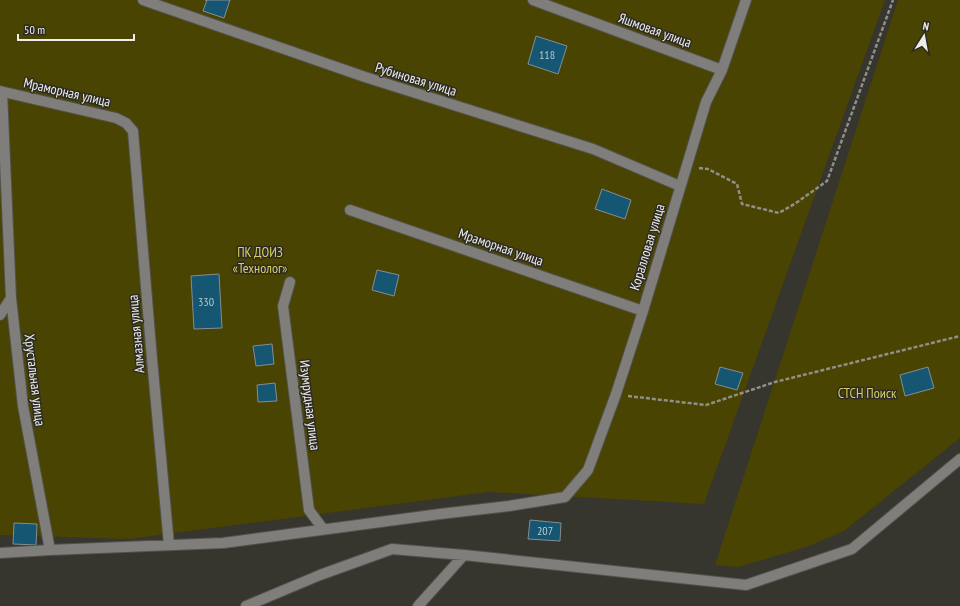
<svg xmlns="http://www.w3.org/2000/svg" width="960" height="606" viewBox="0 0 960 606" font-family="'PT Sans Narrow',sans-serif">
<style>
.green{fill:#4a4402}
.building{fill:#155673;stroke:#858d92}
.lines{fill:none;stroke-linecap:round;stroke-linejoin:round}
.minor-casing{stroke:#53524c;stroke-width:12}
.path{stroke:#908f8a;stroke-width:2.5;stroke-dasharray:4 2;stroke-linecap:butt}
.minor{stroke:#7f7e7b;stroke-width:10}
.labels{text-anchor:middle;stroke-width:3;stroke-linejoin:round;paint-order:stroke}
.number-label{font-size:12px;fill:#b8c7cc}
.street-label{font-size:14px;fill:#eeede9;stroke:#2c2b24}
.park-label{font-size:14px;fill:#d8cd62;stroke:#2c2b24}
</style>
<rect width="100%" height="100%" fill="#36352e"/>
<!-- green -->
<path class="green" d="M0,0h885l-181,504 -216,-12 -359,47 -129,-4z
M898,0h62v438l-116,93 -35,15 -71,21 -23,-2z"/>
<!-- building -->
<path class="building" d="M205,0h25l-6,18 -21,-7 4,-11z
M536,36l31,10 -9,28 -30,-10z
M602,189l29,11 -6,19 -30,-10z
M377,270l22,5 -5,21 -22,-6z
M219,274l3,54 -28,1 -3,-53z
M272,344l2,20 -18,2 -3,-20z
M720,367l23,6 -6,17 -22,-6z
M928,367l6,21 -29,8 -5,-21z
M275,383l2,18 -19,1 -1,-17z
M530,520l31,3 -1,18 -32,-2z
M14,523l23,1 -1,21 -23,-1z"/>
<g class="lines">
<!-- minor casing -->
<g class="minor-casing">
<path id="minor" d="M143,0l222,77 228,72 87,37
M533,0l189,70
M0,91l116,27 10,5 7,8 19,228 17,186
M2,92l9,206 12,108 27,144
M350,210l293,101
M290,282l-7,24 26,204 14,19
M0,315l11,-17
M0,553l50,-3 173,-7 217,-29 69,-8 56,-9 23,-27 28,-76 27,-83 63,-209 16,-32 24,-70
M246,606l74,-31 72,-26 72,6 282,30 106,-36 108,-90
M418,606l46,-51"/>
</g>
<!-- path -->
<path class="path" d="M699,168l9,1 29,15 5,20 37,9 17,-10 31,-22 66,-181
M628,396l78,9 69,-23 185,-46"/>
<!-- minor -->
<use href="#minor" class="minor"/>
</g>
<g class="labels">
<!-- number labels -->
<g class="number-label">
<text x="547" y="59">118</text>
<text x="206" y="306">330</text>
<text x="545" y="535">207</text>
</g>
<!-- street labels -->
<g class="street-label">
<text transform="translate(655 30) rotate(20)" y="5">Яшмовая улица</text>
<text transform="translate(416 79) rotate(17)" y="5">Рубиновая улица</text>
<text transform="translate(67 92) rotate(13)" y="5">Мраморная улица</text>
<text transform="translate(501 247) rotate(19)" y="5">Мраморная улица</text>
<text transform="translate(647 247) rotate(-73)" y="5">Коралловая улица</text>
<text transform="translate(136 334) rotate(-95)" y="5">Алмазная улица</text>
<text transform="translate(35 380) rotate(83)" y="5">Хрустальная улица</text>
<text transform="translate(310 405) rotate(83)" y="5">Изумрудная улица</text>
</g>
<!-- park labels -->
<g class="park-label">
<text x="260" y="257">ПК ДОИЗ<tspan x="260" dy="16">«Технолог»</tspan></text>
<text x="867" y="398">СТСН Поиск</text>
</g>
</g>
<!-- north arrow -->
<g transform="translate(924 36) rotate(11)" stroke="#2c2b24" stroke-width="3" paint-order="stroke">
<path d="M0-3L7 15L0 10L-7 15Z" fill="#eeede9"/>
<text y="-6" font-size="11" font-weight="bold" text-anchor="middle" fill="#eeede9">N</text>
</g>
<!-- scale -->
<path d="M18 34v6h116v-6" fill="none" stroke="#eeede9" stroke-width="2"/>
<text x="24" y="34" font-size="12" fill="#eeede9" stroke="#2c2b24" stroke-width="3" paint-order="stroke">50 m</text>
</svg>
